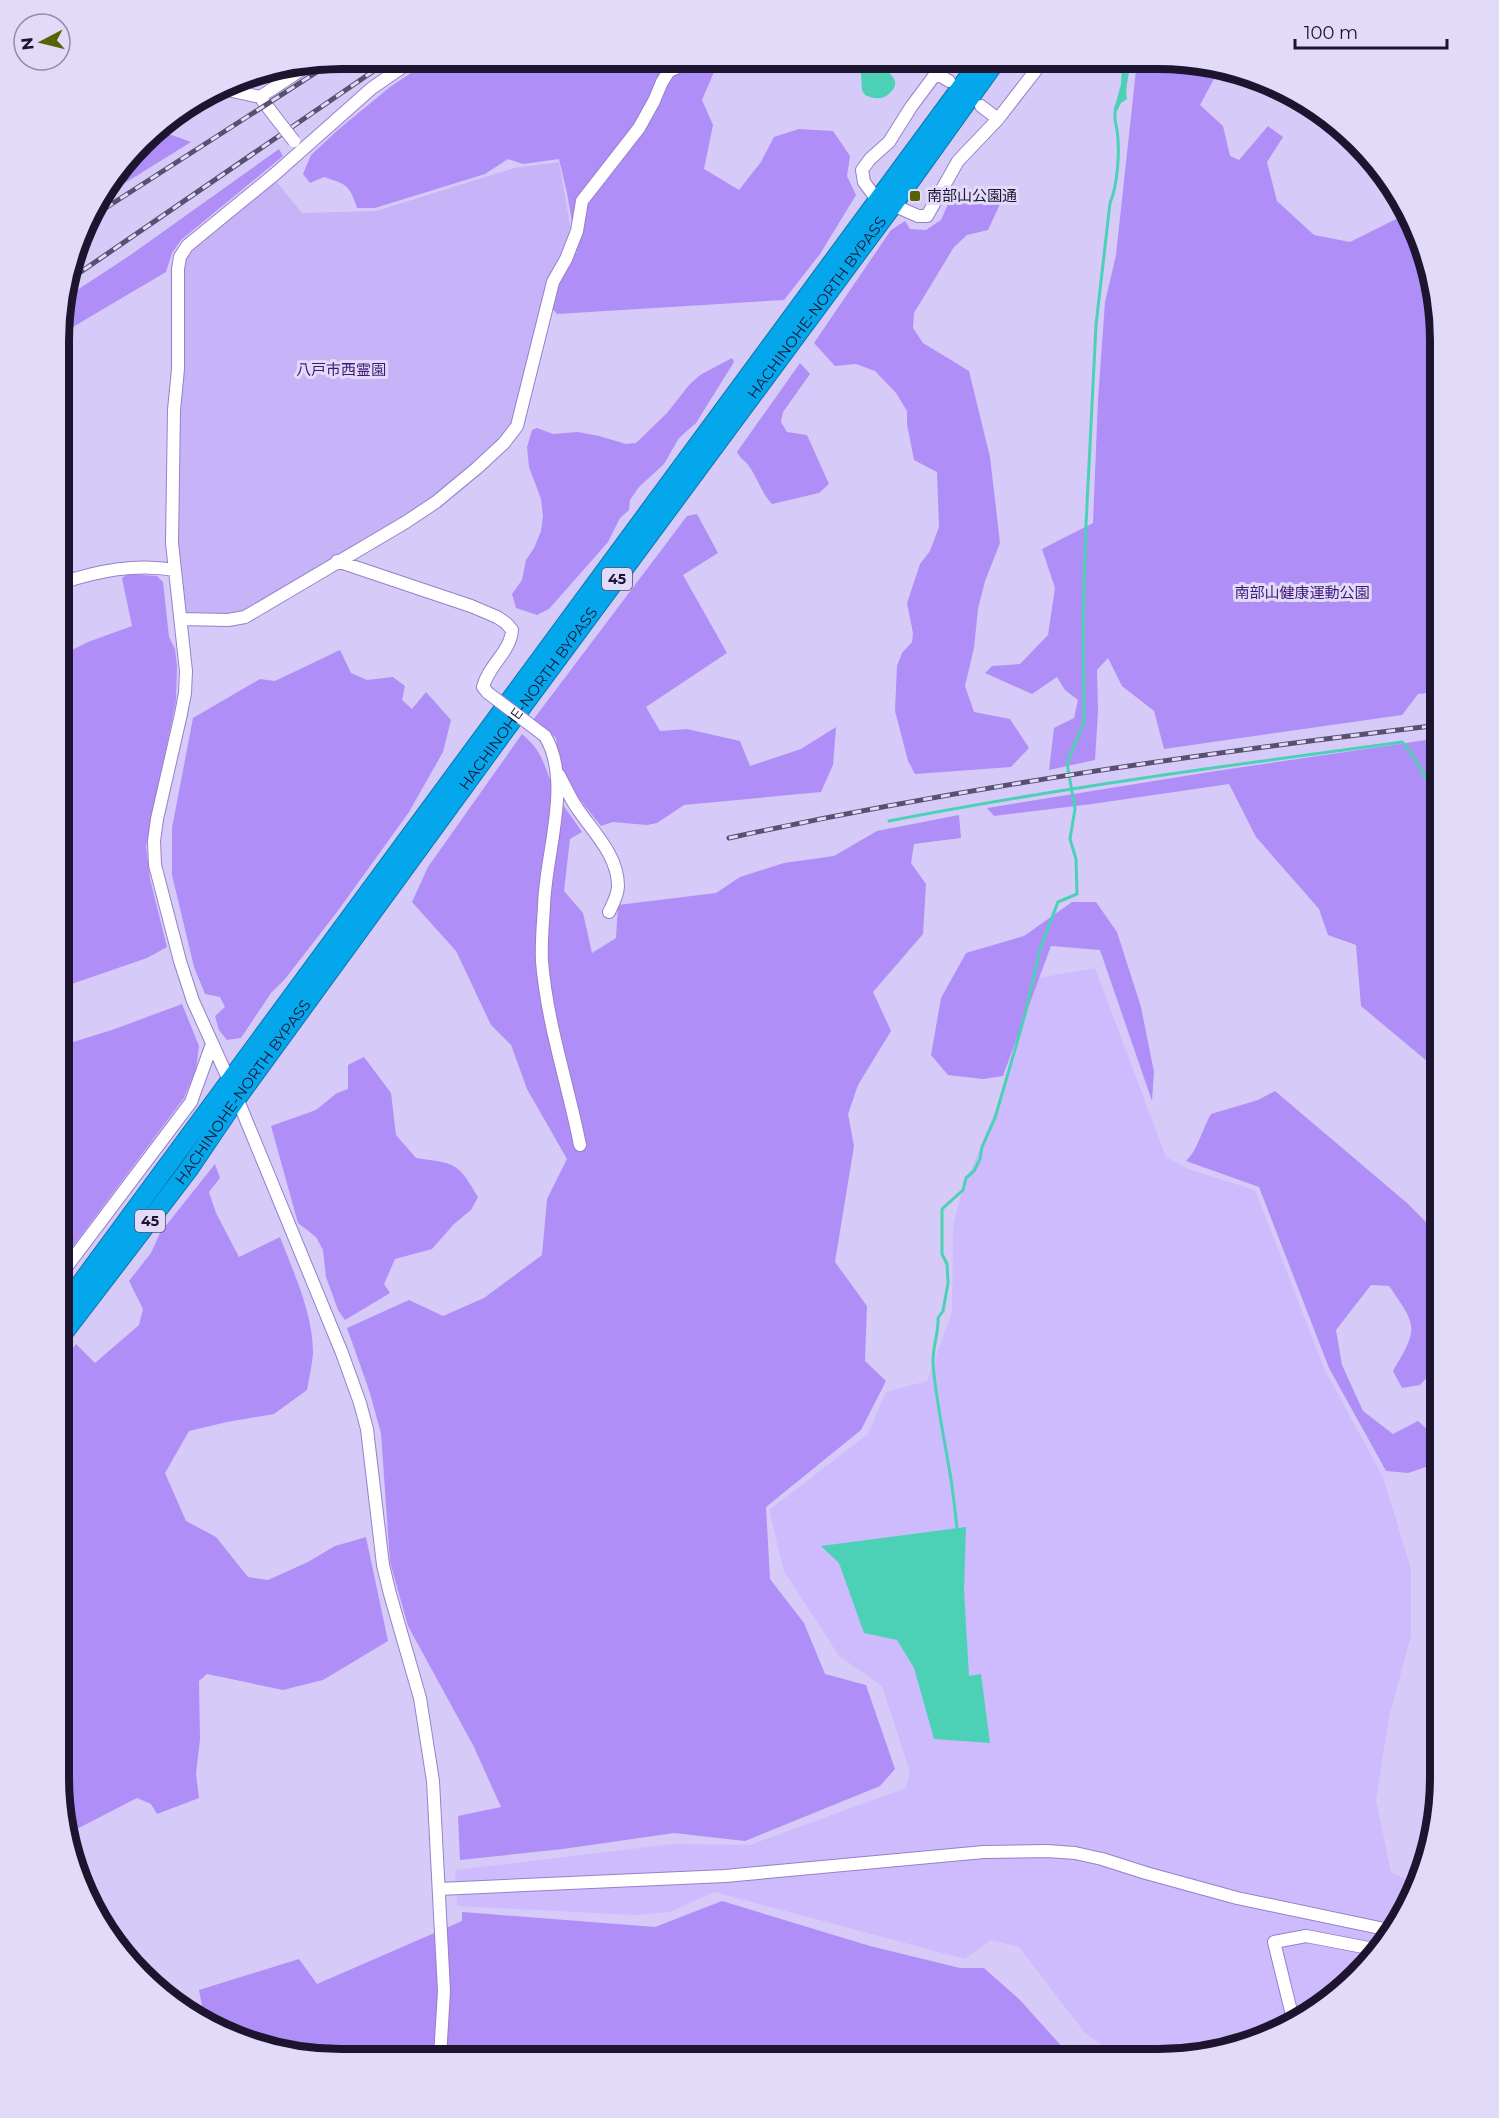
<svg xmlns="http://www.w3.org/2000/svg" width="1499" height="2118" viewBox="0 0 1499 2118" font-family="Montserrat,'Noto Sans JP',sans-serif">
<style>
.built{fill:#cebbfe}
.green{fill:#c7b3f8}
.forest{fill:#b08ef7}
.water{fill:#4cd1b6}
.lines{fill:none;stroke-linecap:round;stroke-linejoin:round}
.stream{stroke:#4cd1b6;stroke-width:3}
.minor-casing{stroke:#9680c8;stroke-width:14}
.highway-casing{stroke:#0d74aa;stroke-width:20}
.minor{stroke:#fff;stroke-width:12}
.highway{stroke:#05a7ec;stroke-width:18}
.rail-casing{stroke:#594f70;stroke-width:5}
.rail{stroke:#e2daf9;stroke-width:3;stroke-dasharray:9;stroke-linecap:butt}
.minor-bridge-casing{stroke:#9680c8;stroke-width:14;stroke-linecap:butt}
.minor-bridge{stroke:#fff;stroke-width:12}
.poi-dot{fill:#576201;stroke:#e2daf9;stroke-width:2}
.labels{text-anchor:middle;stroke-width:6;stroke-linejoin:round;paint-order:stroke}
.shield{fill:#e2daf9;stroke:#584f6c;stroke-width:1.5}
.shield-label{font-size:14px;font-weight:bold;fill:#1d1430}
.poi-label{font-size:15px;fill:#1d1430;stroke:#e2daf9;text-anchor:start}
.street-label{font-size:15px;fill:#1d1430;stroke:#e2daf9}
.park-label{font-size:15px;fill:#401874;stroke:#e2daf9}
.rim{fill:none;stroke:#1d1430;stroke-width:8}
</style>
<rect width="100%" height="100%" fill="#d6caf8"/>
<!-- built -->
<path class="built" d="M1095,968l71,189 22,12 67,21 70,180 58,107 28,92v67l-22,81 -13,83 15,72 26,13 -24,49 -49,56 -61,40 -125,29h-36l-37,-26 -66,-86 -28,-7 -26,19 -251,-67 -44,20 -35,3 -178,-9 -2,-36 218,-26 77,1 156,-57 4,-16 -28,-86 -43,-30 -55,-85 -15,-61 99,-76 18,-42 41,-11 25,-69 1,-86 9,-35 38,-92 33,-120z"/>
<!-- green -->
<path class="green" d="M559,162l13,74 -59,194 -77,68 -195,117 -55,1 -8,-73v-60l6,-138 -1,-71 1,-11 4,-10 87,-73 27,33 74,-2 138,-43z"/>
<!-- forest -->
<path class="forest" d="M432,59h40l7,5 8,-5 291,1c-14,16 -29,7 -45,6 -6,0 -13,4 -19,6l-12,28 11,25 -9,44 35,21 22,-28 13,-25 25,-8 34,2 17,25 -3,20 9,19 -36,59 -36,46 -227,14 -7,-8 8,-25 19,-30 -10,-58 -8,-34 -36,5 -15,-5 -23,15 -110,34h-18c-7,-23 -11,-24 -33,-31l-14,6 -7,-9 8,-19 28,-26 51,-42z
M829,60h32l-18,12z
M1137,61h58l44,12 -24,4 -15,28 23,21 7,30 9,4 29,-34 15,11 -16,25 10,39 37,34 36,7 48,-24 5,-12 8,10 29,125v351l-22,2 -16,21 -238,34 -10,-38 -32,-25 -14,-28 -11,12 1,42 -3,48 -46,10 5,-42 20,-10 4,-18 -13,-10 -8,-13 -25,17 -47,-21 7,-7 28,-2 28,-29 7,-47 -13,-39 51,-26 5,-123 7,-98 11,-47z
M289,67c-16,16 -34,21 -56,17l17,-10z
M155,129l36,13 -95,59v-1z
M279,149l4,7 -102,84 -9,13 -6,19 -105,62 1,-34 67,-44z
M994,186l7,16 -13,28 -21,5 -13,12 -40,66 -1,15 10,15 46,28 21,86 10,86 -15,38 -7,28 -4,39 -9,38 9,26 36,7 19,29 -18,19 -96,7 -7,-13 -13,-50 2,-45 5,-13 10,-11 1,-9 -6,-30 13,-39 10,-13 9,-24 -2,-55 -23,-12 -7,-36v-13l-11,-18 -21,-22 -19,-7 -21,2 -21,-23 77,-113 14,-9 5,8 16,1 15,-10 8,-18 17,-12z
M732,358l2,4 -38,61 -17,15 -15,26 -25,23 -9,13 -1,10 -9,8 -12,24 -59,67 -12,6 -21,-7 -4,-14 10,-14 4,-20 8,-12 7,-17 2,-15 -2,-17 -12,-32 -2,-20 5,-17 5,-2 16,6 25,-2 21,4 27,8 10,-1 31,-30 22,-28 11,-10z
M800,363l10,11 -27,38 -2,10 6,10 20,3 22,49 -10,9 -47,11c-11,-12 -14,-25 -23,-38 -4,-6 -9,-7 -12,-14z
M697,514l21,39 -35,22 44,78 -81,54 14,24 27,-2 53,12 10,25 51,-17 35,-22 -3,38 -12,27 -137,13 -27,18 -10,2 -34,-3 -12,4 -24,-30 -17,-27 -4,-31 -23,-18 154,-204z
M128,574l29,2 6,6 6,55 6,12 2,17 -1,35 -30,145 4,33 17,68 -20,11 -87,30v-332l28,-14 44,-16 -10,-48z
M340,650l11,23 16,7 26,-3 12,9 -3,14 10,9 14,-17 25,28 -8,32 -34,60 -72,100 -52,67 -14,14 -30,45 -14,2 -8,-10 -4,-14 10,-9 -5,-10 -15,-3 -11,-27 -22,-92v-47l21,-110 67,-39 15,2z
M522,734c21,18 21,29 31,53 7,16 20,31 29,45l-12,7 -6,52 19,22 9,40 24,-15 2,-33 98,-12 24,-16 44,-14 50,-7 43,-25 82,-16 2,23 -47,6 -3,19 15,21 -3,50 -50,58 18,39 -33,54 -10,29 6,32 -19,116 32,44 -2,55 21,20 -25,49 -95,77 4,72 34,44 21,51 41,11 29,84 -15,17 -135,55 -71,-8 -111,16 -103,11 -2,-44 43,-9 -27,-60 -66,-121 -18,-64 -9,-129 -12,-43 -22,-62 62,-28 34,16 41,-18 58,-43 5,-56 20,-40 -40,-70 -16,-44 -20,-20 -35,-74 -44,-49 16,-35z
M1440,738v334l-79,-66 -5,-61 -28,-10 -9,-26 -63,-72 -27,-53 -137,20 -98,12 -7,-8 229,-37z
M1072,902h24l21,30 24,75 13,65 -2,29 -52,-151 -49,-4 -48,130 -20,3 -35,-4 -17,-20 10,-57 25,-45 58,-17z
M182,1004l17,42 -3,23 -12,29 -125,167 1,-230 13,7 39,-12z
M364,1057l27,36 5,42 20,23c40,6 41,3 62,39l-7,13 -17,14 -22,25 -37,10 -11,25 6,9 -45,27 -7,-10 -12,-33 -3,-27 -7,-13 -18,-14 -27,-97 45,-16 21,-17 11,-4v-24z
M1275,1091l132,112 33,33v140l-8,-4 -12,13 -18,3 -9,-17c25,-43 25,-44 -4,-85l-18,-1 -35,45 6,35 21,46 30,23 25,-13 12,11 10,-5v39l-14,1 -18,6 -22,-2 -57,-103 -70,-181 -73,-26c12,-11 16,-32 25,-47l47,-14z
M215,1164l5,14 -11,14 7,21 23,44 41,-20c14,37 33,76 33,116 -1,13 -4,25 -6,37l-33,24 -47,8 -38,9 -24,42 21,48 30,16 32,40 20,3 40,-18 27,-16 31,-9 22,104 -65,39 -40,10 -76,-16 -8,7 1,58 -4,35 3,24 -42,16 -6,-10 -14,-6 -66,34 -12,-55v-411l17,-22 19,19 44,-38 4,-16 -14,-28 22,-28 9,-20z
M722,1901l148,45 90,22h24l36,32 53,59 -768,-2 -72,-19 -28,-16 -6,-32 100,-31 18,25 145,-63v-9l193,15z"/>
<!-- water -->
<path class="water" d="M871,60h11c2,8 10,14 13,21 2,8 -9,17 -15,17 -6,1 -10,-1 -15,-3l-3,-5 -1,-17z
M1122,61h7c2,13 -5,25 -2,38l-6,4 -4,8 -3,-1 7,-26z
M966,1527l-2,63 5,86 12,-2 9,69 -56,-4 -20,-71 -17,-28 -33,-7 -25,-70 -18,-17z"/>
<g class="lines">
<!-- stream -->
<path class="stream" d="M889,821c170,-33 342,-56 513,-79 16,16 21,38 38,55
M957,1528c-2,-18 -4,-37 -7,-55 -6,-36 -14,-72 -17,-109 -1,-16 6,-31 5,-46l5,-7 5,-28 -1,-19 -5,-10v-45l21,-19 3,-12 8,-7 6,-12 2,-12 13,-29 30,-103 15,-66 18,-47 19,-8 -1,-35 -6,-20 5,-30 -8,-46 17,-41 -1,-104 3,-93 10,-200 14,-122c8,-18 10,-54 7,-73 -2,-9 -3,-14 -1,-24"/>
<!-- minor casing -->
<g class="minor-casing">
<path id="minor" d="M414,59l-42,29 -97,86 -88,72 -7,11 -2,12v100l-4,41 -2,133 14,128 -1,22 -4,21 -24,105 -3,22 1,24 25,96 13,40 44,97 105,255 18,50 7,26 16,136 7,29 30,104 13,83 11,210 -4,66
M936,73l13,8
M1247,76l1,-1
M223,89l37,8 50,-33
M260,97l16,21
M981,106l17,13
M878,201l-14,-19 -2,-12 8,-11 19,-17 22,-35 35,-47
M893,205l25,11h9l31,-55 40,-42 45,-58
M337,561l134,45 26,11 9,6 6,7c-1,21 -24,36 -29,57l5,6
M61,583c37,-12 74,-20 114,-13
M181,619l47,1 17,-3 161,-95 30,-20 41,-34 27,-25 13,-17 36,-144 13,-23 11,-28 5,-30 57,-73 15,-27 8,-19 7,-11 25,-11
M545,736c28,46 0,119 -1,170 -1,18 -3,37 -2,55 5,63 26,123 38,184
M559,775c6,11 11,23 18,33 16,24 41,47 41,78 0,9 -5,18 -9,26
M59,1277l132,-175 21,-58
M439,1889l286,-13 259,-24 63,-1 28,2 27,6 44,14 91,25 157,33
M1294,2023l-20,-81 32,-6 73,14"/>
</g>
<!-- highway casing -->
<g class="highway-casing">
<g id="highway">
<path d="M59,1313l922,-1253"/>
<path id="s1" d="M59,1339l130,-170 48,-71 290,-398 366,-495 104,-145"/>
</g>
</g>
<!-- minor -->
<use href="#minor" class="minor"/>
<!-- highway -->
<use href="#highway" class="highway"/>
<!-- rail casing -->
<g class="rail-casing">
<path id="rail" d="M90,218l247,-159
M69,280l322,-221
M729,838c235,-51 473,-85 711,-113"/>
</g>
<!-- rail -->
<use href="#rail" class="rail"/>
<!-- minor-bridge casing -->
<g class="minor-bridge-casing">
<path id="minor-bridge" d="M276,118l18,23
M488,693l57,43"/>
</g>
<!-- minor-bridge -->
<use href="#minor-bridge" class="minor-bridge"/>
</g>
<!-- markers -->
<rect class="poi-dot" x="909" y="190" width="12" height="12" rx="3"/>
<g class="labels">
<!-- shield labels -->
<g class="shield">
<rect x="602" y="568" width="30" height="22" rx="4.5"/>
<rect x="135" y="1210" width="30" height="22" rx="4.5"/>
</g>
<g class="shield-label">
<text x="617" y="584">45</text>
<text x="150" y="1226">45</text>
</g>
<!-- poi labels -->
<g class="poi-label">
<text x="927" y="201">南部山公園通</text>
</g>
<!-- street labels -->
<g class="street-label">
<text dy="5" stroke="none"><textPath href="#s1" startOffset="1280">HACHINOHE-NORTH BYPASS</textPath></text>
<text dy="5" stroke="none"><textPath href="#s1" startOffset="794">HACHINOHE-NORTH BYPASS</textPath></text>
<text dy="5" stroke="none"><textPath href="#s1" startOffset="308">HACHINOHE-NORTH BYPASS</textPath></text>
</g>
<!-- park labels -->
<g class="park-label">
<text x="341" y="375">八戸市西霊園</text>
<text x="1302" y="598">南部山健康運動公園</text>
</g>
</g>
<!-- crop -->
<path d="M0 0H1499V2118H0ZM341 69H1158A272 272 0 0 1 1430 341V1777A272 272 0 0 1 1158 2049H341A272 272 0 0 1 69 1777V341A272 272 0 0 1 341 69Z" fill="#e2daf9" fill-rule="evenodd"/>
<path class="rim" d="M341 69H1158A272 272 0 0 1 1430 341V1777A272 272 0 0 1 1158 2049H341A272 272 0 0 1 69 1777V341A272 272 0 0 1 341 69Z"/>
<!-- north arrow -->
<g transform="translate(42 42) rotate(263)"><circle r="28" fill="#e2daf9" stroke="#938ba9" stroke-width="1.5"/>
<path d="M0-4.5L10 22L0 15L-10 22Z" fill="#576201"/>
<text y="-9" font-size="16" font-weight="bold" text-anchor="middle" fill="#1d1430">N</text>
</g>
<!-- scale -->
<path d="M1295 39v9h152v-9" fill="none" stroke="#1d1430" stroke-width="3"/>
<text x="1304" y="39" font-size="18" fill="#1d1430" stroke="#e2daf9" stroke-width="4.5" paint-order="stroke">100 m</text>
</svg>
